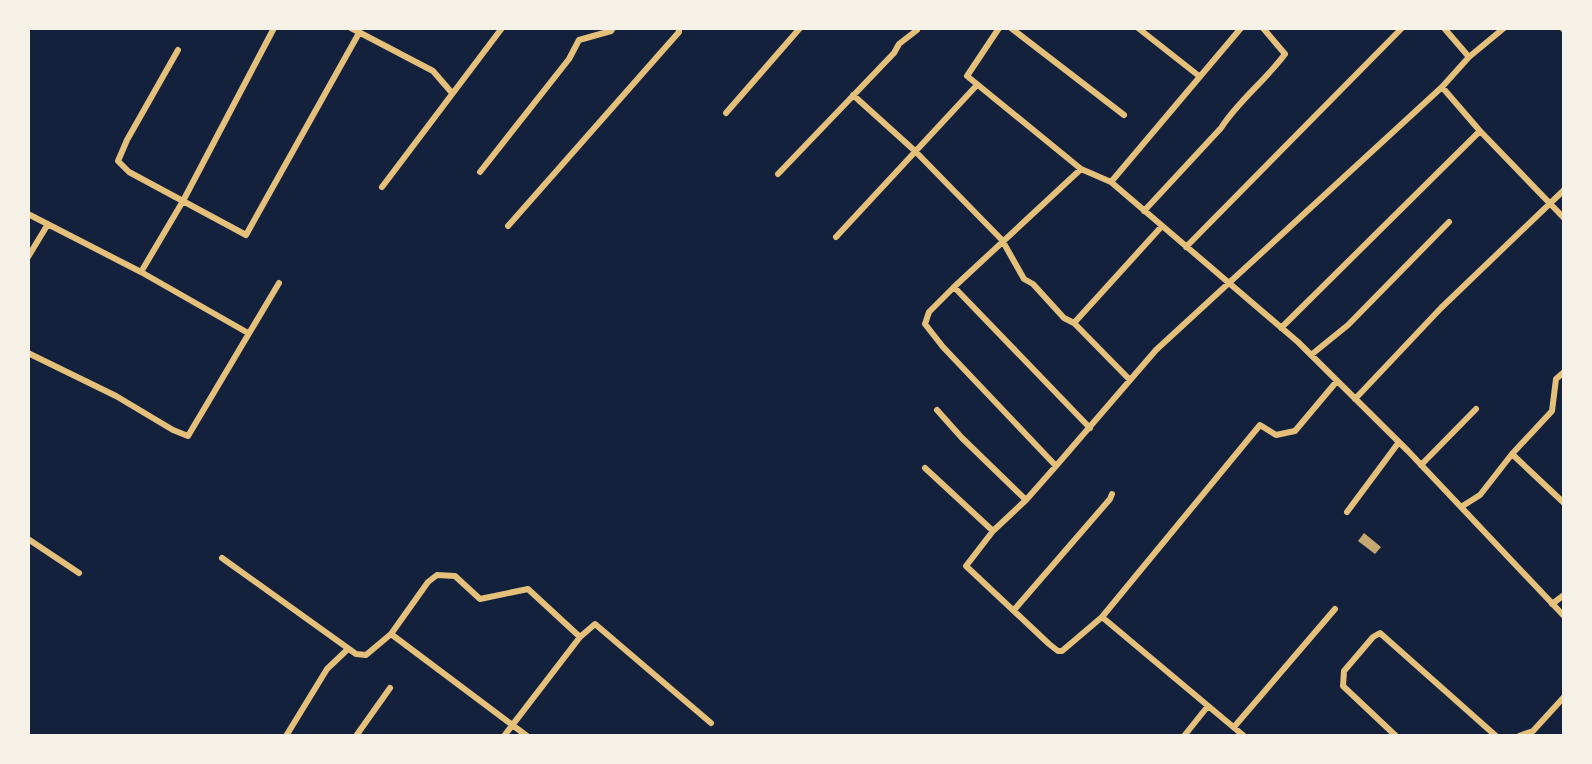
<svg xmlns="http://www.w3.org/2000/svg" width="1592" height="764" viewBox="0 0 1592 764" font-family="Figtree,sans-serif">
<style>
.building{fill:#c6a872}
.lines{fill:none;stroke-linecap:round;stroke-linejoin:round}
.minor{stroke:#e5c07b;stroke-width:6}
</style>
<rect width="100%" height="100%" fill="#14213d"/>
<!-- building -->
<path class="building" d="M1364,533l17,14 -6,7 -17,-13z"/>
<g class="lines">
<!-- minor -->
<path class="minor" d="M351,28l82,43 19,22
M999,28l-32,48 114,93 30,13 187,160 110,109 156,165
M1011,28l113,87
M1138,28l61,48
M1444,28l25,29
M1562,28l2,2
M178,50l-51,90 -9,21 11,11 117,63 113,-202
M1442,87l38,44 84,87
M853,95l62,56 87,89 22,39 9,5 31,34 10,5 56,57
M726,113l74,-85
M480,172l89,-113 10,-19 32,-9 2,-3
M778,174l116,-121 5,-9 18,-14
M1111,182l130,-154
M382,187l120,-159
M1144,211l77,-83c17,-27 44,-47 64,-74l-22,-26
M28,214l113,58 107,61
M508,226l171,-194v-4
M836,237l141,-152
M1186,247l216,-219
M28,257l20,-33
M141,272l42,-71 91,-173
M954,287l136,141
M1074,323l88,-97
M1281,328l199,-197
M28,353l88,43 57,34 15,6 91,-153
M1311,355l37,-30 101,-103
M1337,381l-42,50 -19,4 -16,-10 -158,192 -40,34h-4l-9,-7 -83,-78 27,-35 33,-31 30,-34 100,-116 286,-263 27,-30 35,-29
M1355,399l86,-91 123,-118
M937,410l25,28 64,62
M1512,454l52,49
M1421,465l55,-56
M1056,466l-113,-119 -18,-23 4,-12 25,-25 127,-118
M925,468l68,63
M1461,507l19,-12 32,-41 40,-43 4,-32 8,-7
M1347,512l52,-70
M28,539l51,34
M222,558l134,96 10,1 25,-21 37,-52 9,-7 18,1 25,23 48,-10 52,48
M1552,604l12,-9
M1014,610l96,-111 2,-5
M1102,617l142,119
M391,634l136,102
M1234,727l101,-118
M286,736l41,-67 21,-20
M356,736l34,-48
M504,736l76,-99 15,-13 116,99
M1184,736l24,-30
M1396,736l-53,-50 1,-15 29,-34 7,-4 116,103
M1519,736l14,-5 31,-34"/>
</g>
<!-- border -->
<rect width="1592" height="764" fill="none" stroke="#f6f1e7" stroke-width="60"/>
</svg>
